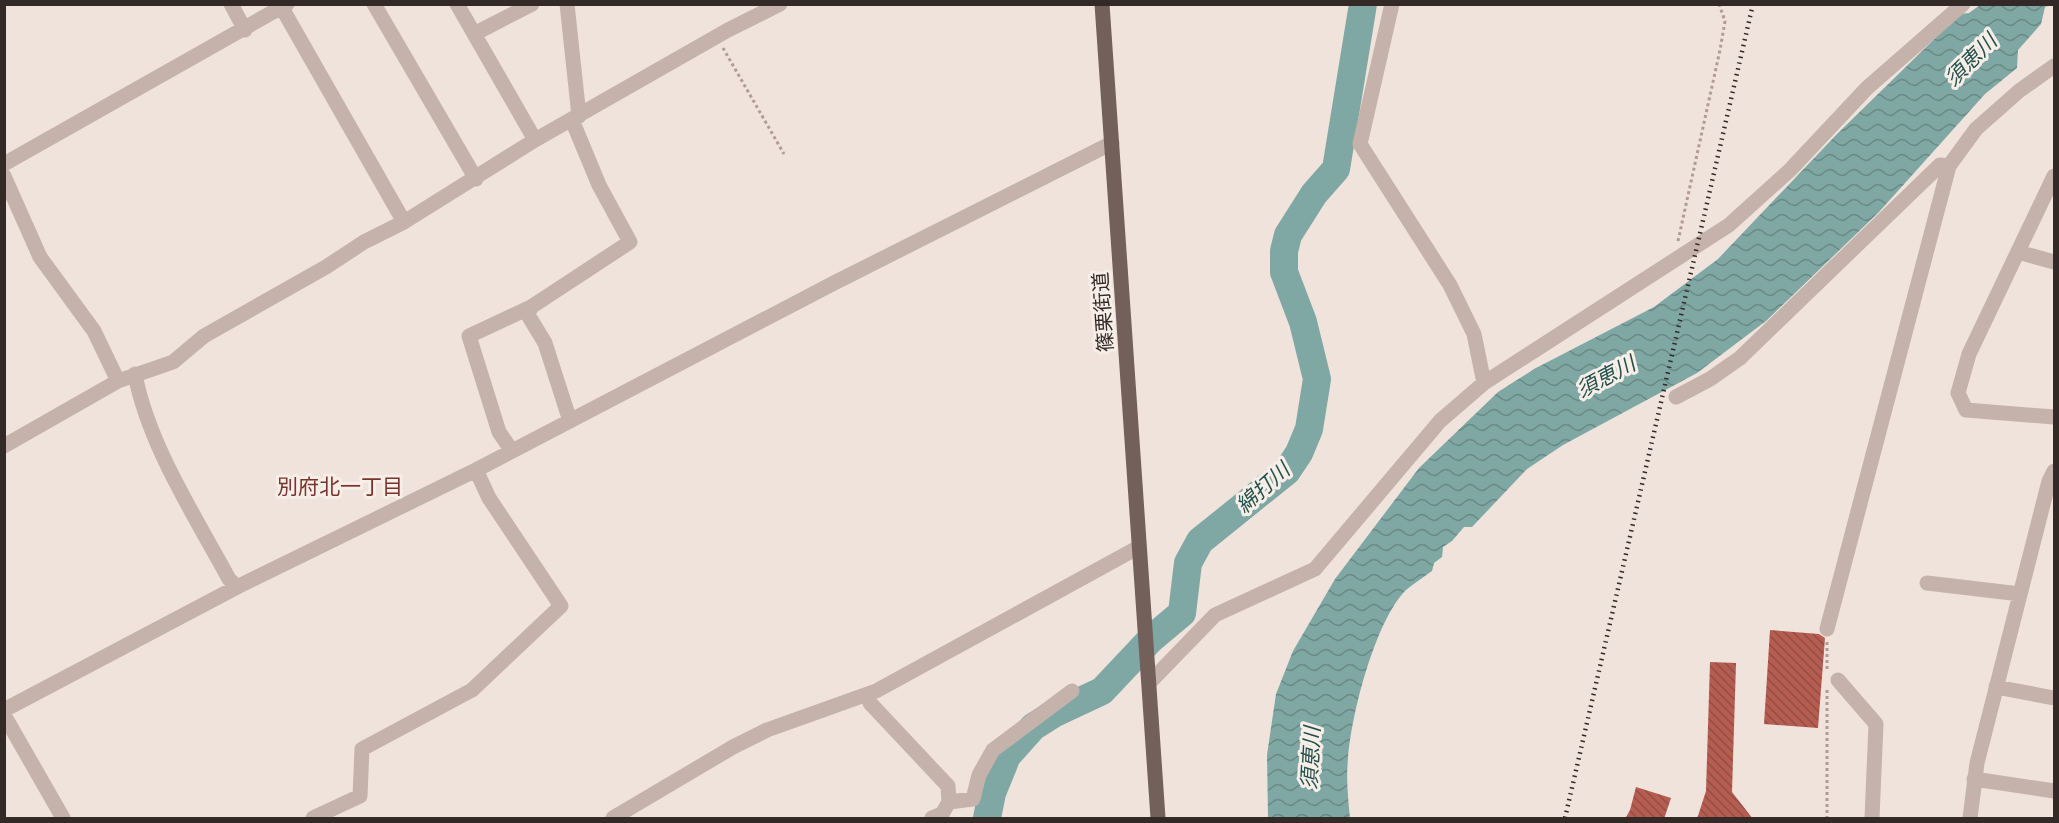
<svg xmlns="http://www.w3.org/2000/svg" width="2059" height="823" viewBox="0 0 2059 823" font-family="'Exo 2','Noto Sans JP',sans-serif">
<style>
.water{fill:url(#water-waves)}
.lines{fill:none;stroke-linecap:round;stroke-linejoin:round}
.river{stroke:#7fa8a4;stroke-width:28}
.building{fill:url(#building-back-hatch)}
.path{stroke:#b19c94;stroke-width:3;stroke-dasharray:3 3;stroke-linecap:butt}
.minor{stroke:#c5b2aa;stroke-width:15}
.major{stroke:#73605b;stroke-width:15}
.rail{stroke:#332a28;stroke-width:4.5;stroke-dasharray:1.5 4.5;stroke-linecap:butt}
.labels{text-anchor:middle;stroke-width:6;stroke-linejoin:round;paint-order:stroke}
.street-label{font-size:20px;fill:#332a28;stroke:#f7eee8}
.water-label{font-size:21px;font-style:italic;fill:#23504c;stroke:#f7eee8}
.neighbourhood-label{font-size:21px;fill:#78332c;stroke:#f7eee8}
</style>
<defs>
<pattern id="water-waves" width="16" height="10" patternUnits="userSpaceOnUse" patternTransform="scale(1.5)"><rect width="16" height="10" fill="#7fa8a4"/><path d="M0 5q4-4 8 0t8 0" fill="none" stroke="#698986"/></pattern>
<pattern id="building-back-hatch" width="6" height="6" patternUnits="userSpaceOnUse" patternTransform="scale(1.5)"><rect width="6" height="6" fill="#b65d52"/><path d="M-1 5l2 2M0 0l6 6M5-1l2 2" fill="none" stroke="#954d44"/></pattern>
</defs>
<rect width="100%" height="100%" fill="#efe3dc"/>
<!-- water -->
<path class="water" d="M1980,5h71l-6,2 -4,17 -23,26 -1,18 -32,26 -106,118 -113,109 -69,52 -134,72 -36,24 -55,58h-8l-12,14 -9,6 -1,10 -8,6 -2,8c-8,6 -18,12 -26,19 -31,31 -55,125 -58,169 -2,19 0,40 2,59h-82l-1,-63 9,-61 17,-43 42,-72 84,-111 79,-76 38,-24 118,-61 64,-48 119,-125 123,-120 9,-1z"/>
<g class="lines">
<!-- river -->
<path class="river" d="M987,818l5,-25 15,-37 26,-29 22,-14 47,-22 49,-52 31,-26 6,-50 12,-22 87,-70 12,-18 10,-24 8,-50 -14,-57 -19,-50v-21l4,-16 26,-41 22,-25 27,-165"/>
</g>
<!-- building -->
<path class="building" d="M1770,630l49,4 6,4 -7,90 -54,-4z
M1710,662l26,1 -4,129 21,27h-56l9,-28z
M1636,787l35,11 -7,21h-39l5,-9z"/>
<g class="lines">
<!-- path -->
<path class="path" d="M723,48l61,106
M1678,241l42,-191 5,-29 -6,-17
M1827,642v27
M1827,690v128"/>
<!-- minor -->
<path class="minor" d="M231,4l14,26
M374,4l102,175
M457,4l78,136
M567,4l12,112
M1392,4l-32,140 90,141 24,49 10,49
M282,8l122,214
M474,34l58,-30
M4,164l283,-160
M4,176l36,81 54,74 24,50
M2054,176l-85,178 -11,39 8,17 88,7
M2018,252l36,10
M135,374c13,70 60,142 94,205l8,8
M1676,397l34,-18 30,-21 200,-193 9,1
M570,421l-25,-78 -17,-28 3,-8 99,-65 -31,-57 -27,-65
M4,446l114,-65 55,-19 31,-26 122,-69 38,-25 40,-20 131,-82 193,-110 52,-26
M512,451l-13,-19 -30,-96 62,-29
M1927,583l93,11
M1827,629l122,-463 27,-37 43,-38 35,-25
M1838,680l38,44 -4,94
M1151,681l64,-66 100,-46 125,-148 44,-38 245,-158 61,-55 77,-82 96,-84
M1996,687l58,11
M867,694l3,9 78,83 1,16 -7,12 -10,4
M4,710l233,-123 239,-117 358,-187 278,-140
M4,715l59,103
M1974,779l80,12
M949,802l24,-3 6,-24 14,-25 79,-59
M313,818l47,-22 2,-47 110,-59 89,-84 -72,-108 -13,-28
M613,818l120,-71 34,-17 109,-39 263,-144
M1970,818l7,-55 72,-282 5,-10"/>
<!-- major -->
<path class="major" d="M1102,4l56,814"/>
<!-- rail -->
<path class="rail" d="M1565,818l188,-814"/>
</g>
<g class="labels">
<!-- street labels -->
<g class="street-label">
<text transform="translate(1103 312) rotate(-94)" y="7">篠栗街道</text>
</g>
<!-- water labels -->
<g class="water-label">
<text transform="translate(1971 60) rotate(-45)" y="7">須恵川</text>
<text transform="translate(1606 377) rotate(-28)" y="7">須恵川</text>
<text transform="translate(1263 488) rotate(-42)" y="7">綿打川</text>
<text transform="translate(1311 758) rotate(-87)" y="7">須恵川</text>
</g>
<!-- neighbourhood labels -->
<g class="neighbourhood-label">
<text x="340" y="494">別府北一丁目</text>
</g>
</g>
<!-- border -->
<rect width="2059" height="823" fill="none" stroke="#332a28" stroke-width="12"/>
</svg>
